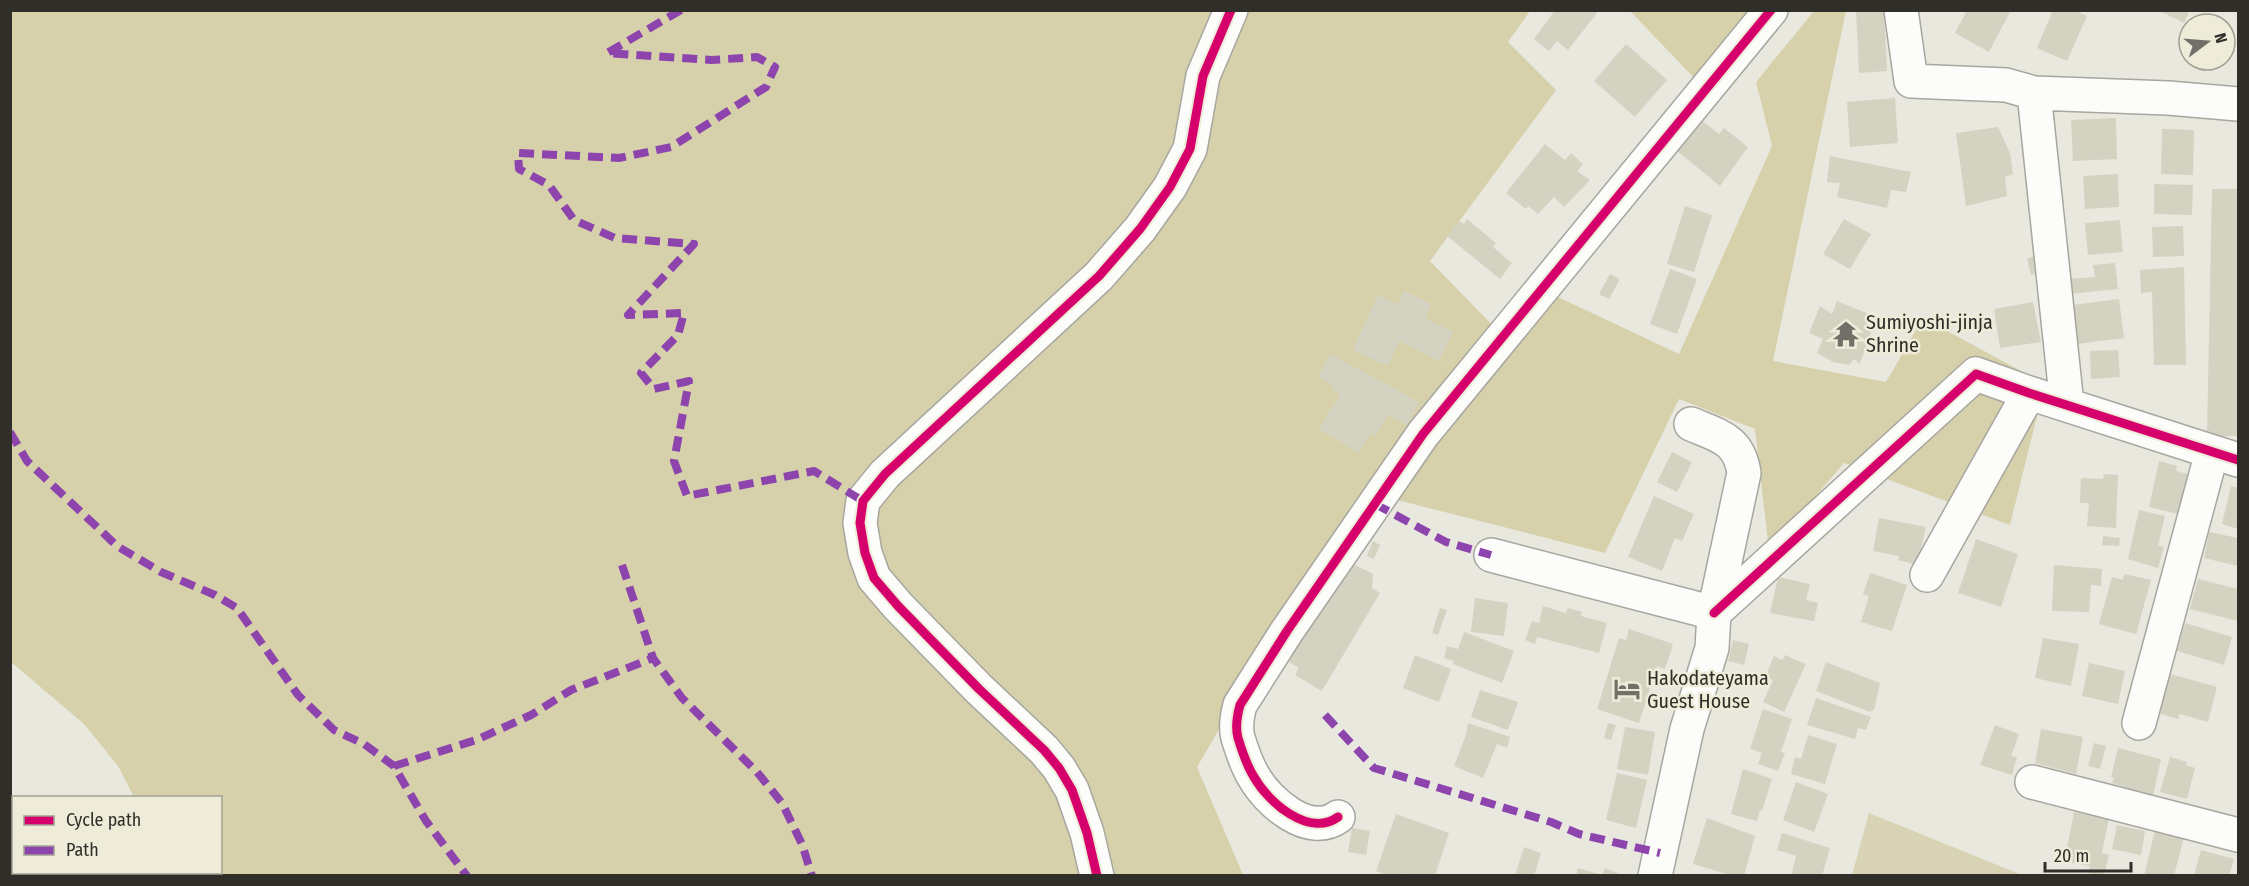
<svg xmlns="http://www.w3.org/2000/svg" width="2249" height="886" viewBox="0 0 2249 886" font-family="'Fira Sans Condensed',sans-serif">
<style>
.green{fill:#d7d3b4}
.forest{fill:#d6d1ab}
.building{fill:#d4d2c1}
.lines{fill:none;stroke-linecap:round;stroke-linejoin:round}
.minor-casing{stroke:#a7a69f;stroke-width:36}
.minor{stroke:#fcfcfa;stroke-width:33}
.quiet{stroke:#8e44ad;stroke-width:8;stroke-dasharray:15 8;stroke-linecap:butt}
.cycleway-casing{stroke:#eeecd9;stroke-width:13}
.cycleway{stroke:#d6006c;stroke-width:9}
.labels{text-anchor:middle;stroke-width:5;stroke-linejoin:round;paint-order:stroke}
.poi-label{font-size:20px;fill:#2f2e28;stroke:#eeecd9;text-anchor:start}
</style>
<rect width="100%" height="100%" fill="#e9e8de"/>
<!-- green -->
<path class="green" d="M1869,813l153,62h-170z"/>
<!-- forest -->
<path class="forest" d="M11,11h1519l-22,31 48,48 -126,171 68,70 43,-42 138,65 93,-208 -16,-64 58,-71h32l-73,350 113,21 37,-64 122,66 -35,141 -166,-62 -75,87 -14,-121 -76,-30 -74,154 -235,-60 -87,128 -86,146 46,108h-1070l-2,-2 49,-1v-74l-86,-1 -16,-31 -34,-42 -73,-62z
M1630,11h128l-58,73z"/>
<!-- building -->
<path class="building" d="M1555,10h39l3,3 -29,37 -11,-9 -8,10 -15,-12z
M1856,10h28l3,61 -28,2z
M1967,10h44l-22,42 -34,-19z
M2053,10h21l13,6 -20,45 -30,-13z
M2158,10h32l-6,13z
M1626,44l41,36 -32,37 -41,-36z
M1895,98l3,45 -48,4 -3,-45z
M2116,118l1,41 -44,2 -2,-41z
M1700,119l19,15 5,-6 24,19 -28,39 -44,-36z
M1998,127l12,26 3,21 -8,3 2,19 -41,10 -10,-73z
M2162,129l32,1 -1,45 -32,-1z
M1545,144l20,16 6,-7 12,11 -6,7 13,9 -26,27 -10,-10 -16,17 -10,-8 -2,3 -20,-16z
M1830,156l81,16 -5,20 -15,-2 -4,18 -50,-11 3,-14 -13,-1z
M2118,174l1,33 -34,2 -2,-33z
M2154,184l39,1 -1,30 -38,-1z
M2212,189h26v247h-31z
M1685,206l27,9 -18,57 -27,-8z
M1467,219l29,24 -3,4 19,16 -12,16 -53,-43 12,-15 5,3z
M1844,219l27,15 -21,35 -27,-15z
M2120,220l3,32 -35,3 -3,-32z
M2183,226l1,30 -31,1 -1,-30z
M2036,256l4,17 -9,2 -4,-17z
M2115,263l3,26 -49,5 -2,-15 28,-2 -2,-12z
M2184,267l2,98h-32l-2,-73 -11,1 -1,-23z
M1670,269l27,10 -20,55 -27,-10z
M1610,274l10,5 -11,20 -10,-5z
M1404,290l27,14 -6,14 28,14 -14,29 -40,-20 -11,25 -35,-16 25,-55 20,9z
M2119,299l5,39 -47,6 -5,-39z
M1837,301l32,13 -2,8 7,1 -14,41 -6,-5 -5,6 -16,-3 -16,-9 6,-14 -14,-6 11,-27 12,8z
M2033,302l8,40 -41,6 -6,-39z
M2118,350l2,27 -29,2 -1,-28z
M1330,354l89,48 -12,23 -19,-10 -12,21 -5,-3 -12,20 -40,-24 21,-35 -8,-5 1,-4 -15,-8z
M1672,452l20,10 -15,30 -20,-10z
M2159,461l18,5 -1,5 12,3 -10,40 -29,-7z
M2104,474l14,1 -2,53 -29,-2 2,-23h-9l1,-25 22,1z
M2231,486l7,2v41l-16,-5z
M1654,496l40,18 -12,27 -7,-3 -13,33 -34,-14z
M2139,510l26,6 -7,29 6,2 -6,21 -30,-9z
M1879,518l47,9 -9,38 -19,-5 1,-4 -26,-5z
M2209,532l29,6v28l-34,-8z
M2103,536l17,2 -1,8 -17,-1z
M1976,539l42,15 -17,53 -43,-14z
M1373,541l7,4 -6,14 -7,-3z
M1353,564l20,10 -1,14 8,5 -58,98 -27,-16 4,-7 -10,-6 51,-91z
M2054,565l48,4 -1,17 -10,-1 -2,27 -37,-1z
M1870,573l37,12 -15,46 -31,-9 8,-26 -6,-2z
M2124,574l27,6 -15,54 -37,-10 13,-47 11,3z
M1778,577l32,7 -4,16 12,3 -4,18 -44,-8z
M2198,579l40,10v32l-48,-12z
M1475,598l33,5 -4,33 -33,-4z
M1543,606l23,7 2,-5 14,4 -1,4 26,7 -8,30 -62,-16 -2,7 -10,-4 7,-19 7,2z
M1440,608l7,2 -9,25 -6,-2z
M2185,623l47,14 -8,28 -47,-14z
M1629,629l44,15 -8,25 -8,-3 -18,57 -42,-14 22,-71 7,2z
M1464,632l50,19 -12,32 -49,-19 1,-3 -10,-3 3,-12 11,3z
M2043,638l36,6 -8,42 -36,-8z
M1733,640l16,4 -5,21 -16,-4z
M1415,655l36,14 -12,33 -36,-14z
M1785,655l21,9 -22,48 -21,-10 10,-22 -8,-3 9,-21 8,4z
M1826,662l54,21 -6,27 -4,2 -54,-21z
M2089,663l36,8 -7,33 -36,-8z
M2170,674l47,13 -9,35 -28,-8 -2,5 -20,-6z
M1480,690l38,12 -10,28 -37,-13z
M1816,698l55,19 -5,13 -8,-2 -3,11 -48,-14z
M1763,709l29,10 -11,33 4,1 -7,18 -20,-7 4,-11 -12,-4z
M1468,723l42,14 -3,11 -10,-4 -14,34 -29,-12 12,-31z
M1608,723l8,2 -5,15 -7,-2z
M1995,725l24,9 -8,22 6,1 -5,18 -32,-10z
M1625,727l30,5 -7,43 -31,-6z
M2041,729l42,8 -7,37 -41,-11z
M1808,735l29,9 -12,40 -34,-10 4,-17 6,2z
M2094,743l12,3 -6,23 -12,-3z
M2118,748l43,11 -8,37 -41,-13 2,-5 -3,-1z
M2170,757l17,5 -1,3 9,3 -8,31 -27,-7z
M1743,769l29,10 -10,32 -2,-1 -3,11 -26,-7z
M1617,773l30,7 -11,48 -30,-8z
M1796,782l32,12 -14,38 -31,-12z
M2074,812l35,6 -7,35 7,2 -5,21 -16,-3 2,-7 -18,-3 1,-8 -7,-1z
M1396,814l53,19 -14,43h-24l-6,-3 -1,3h-14l-14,-5z
M1707,818l48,18 -11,40h-10l-41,-12z
M2117,825l28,6 -4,24 -29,-6z
M1352,828l18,3 -4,24 -18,-3z
M2155,830l29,7 -10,39h-30z
M1782,833l48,15 -8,28h-31l5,-20 -19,-6z
M1524,847l17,6 -7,23h-19z
M2201,850l33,9 -5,17h-35z
M1578,868l24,7 3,-7 18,7 -47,1z"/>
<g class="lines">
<!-- minor casing -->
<g class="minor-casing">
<path id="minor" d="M1901,10l10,71 95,4 28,8 134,5 70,6
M2034,93l33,312
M1491,555l223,58
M1927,575l102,-182
M1714,613l262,-239 53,19 209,67
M2139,723l73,-271
M2032,782l206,53
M1338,817c-29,21 -70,-15 -84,-40 -7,-11 -12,-26 -16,-39 -3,-11 -1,-22 2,-33l47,-74 136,-197 348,-424
M1097,876l-10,-43 -15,-43 -13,-22 -15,-18 -65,-61 -81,-83 -24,-28 -9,-25 -5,-30 3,-22 22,-27 214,-198 41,-47 30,-42 20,-38 13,-73 28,-66
M1655,876l32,-147 25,-81 2,-35 30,-140c-5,-34 -25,-37 -53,-49"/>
</g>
<!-- minor -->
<use href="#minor" class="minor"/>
<!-- quiet -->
<path class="quiet" d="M681,10l-74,43 104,7 46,-3 18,10 -9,20 -95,60 -52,11 -101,-5 1,16 30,16 25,35 41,18 79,6 -66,71 56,-2 -6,22 -37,38 13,16 35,-8 -15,80 13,35 127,-25 49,30
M10,432l17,29 90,85 44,26 54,23 22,13 61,87 36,35 30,14 30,22 32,55 41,55
M1375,504l71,38 45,13
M622,565l31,93 29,40 75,74 25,31 20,41 10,32
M1325,715l49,53 177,54 28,12 81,19
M394,766l82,-26 55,-25 40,-25 82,-32"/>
<!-- cycleway casing -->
<g class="cycleway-casing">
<path id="cycleway" d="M1714,613l262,-239 53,19 209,67
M1338,817c-29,21 -70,-15 -84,-40 -7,-11 -12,-26 -16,-39 -3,-11 -1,-22 2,-33l47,-74 136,-197 348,-424
M1097,876l-10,-43 -15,-43 -13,-22 -15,-18 -65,-61 -81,-83 -24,-28 -9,-25 -5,-30 3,-22 22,-27 214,-198 41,-47 30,-42 20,-38 13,-73 28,-66"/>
</g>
<!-- cycleway -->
<use href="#cycleway" class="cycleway"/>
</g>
<!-- icons -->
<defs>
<g id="temple-bare" transform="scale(2.07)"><path d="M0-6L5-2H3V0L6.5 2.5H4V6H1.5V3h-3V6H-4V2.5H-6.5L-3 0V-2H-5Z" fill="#706f68" stroke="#eeecd9" stroke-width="2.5" paint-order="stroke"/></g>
<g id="hotel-bare" transform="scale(2.07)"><path d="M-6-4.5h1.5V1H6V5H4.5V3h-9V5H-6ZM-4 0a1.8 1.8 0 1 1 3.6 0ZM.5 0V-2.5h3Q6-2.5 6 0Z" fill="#706f68" stroke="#eeecd9" stroke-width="2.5" paint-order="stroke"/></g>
</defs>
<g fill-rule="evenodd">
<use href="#temple-bare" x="1846" y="334"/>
<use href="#hotel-bare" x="1627" y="689"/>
</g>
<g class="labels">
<!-- poi labels -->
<g class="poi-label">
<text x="1866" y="329">Sumiyoshi-jinja<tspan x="1866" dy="23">Shrine</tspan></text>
<text x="1647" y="685">Hakodateyama<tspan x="1647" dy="23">Guest House</tspan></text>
</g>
</g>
<!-- border -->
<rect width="2249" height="886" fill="none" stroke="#2f2e28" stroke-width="24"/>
<!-- legend -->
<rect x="12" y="796" width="210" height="78" fill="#eeecd9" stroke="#a2a092" stroke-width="1.5"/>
<rect x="24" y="816" width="30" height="9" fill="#d6006c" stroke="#a2a092" stroke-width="1.5"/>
<text x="66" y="826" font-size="18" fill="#2f2e28">Cycle path</text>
<rect x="24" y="846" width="30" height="9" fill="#8e44ad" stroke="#a2a092" stroke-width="1.5"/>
<text x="66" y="856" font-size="18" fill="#2f2e28">Path</text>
<!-- north arrow -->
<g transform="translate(2207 42) rotate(74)"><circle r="28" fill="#eeecd9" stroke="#a2a092" stroke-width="1.5"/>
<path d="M0-4.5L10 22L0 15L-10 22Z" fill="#706f68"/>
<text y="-9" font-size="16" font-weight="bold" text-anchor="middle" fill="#2f2e28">N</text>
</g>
<!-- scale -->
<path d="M2045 862v9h86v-9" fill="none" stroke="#2f2e28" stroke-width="3"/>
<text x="2054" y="862" font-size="18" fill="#2f2e28" stroke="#eeecd9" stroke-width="4.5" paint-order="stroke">20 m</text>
</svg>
